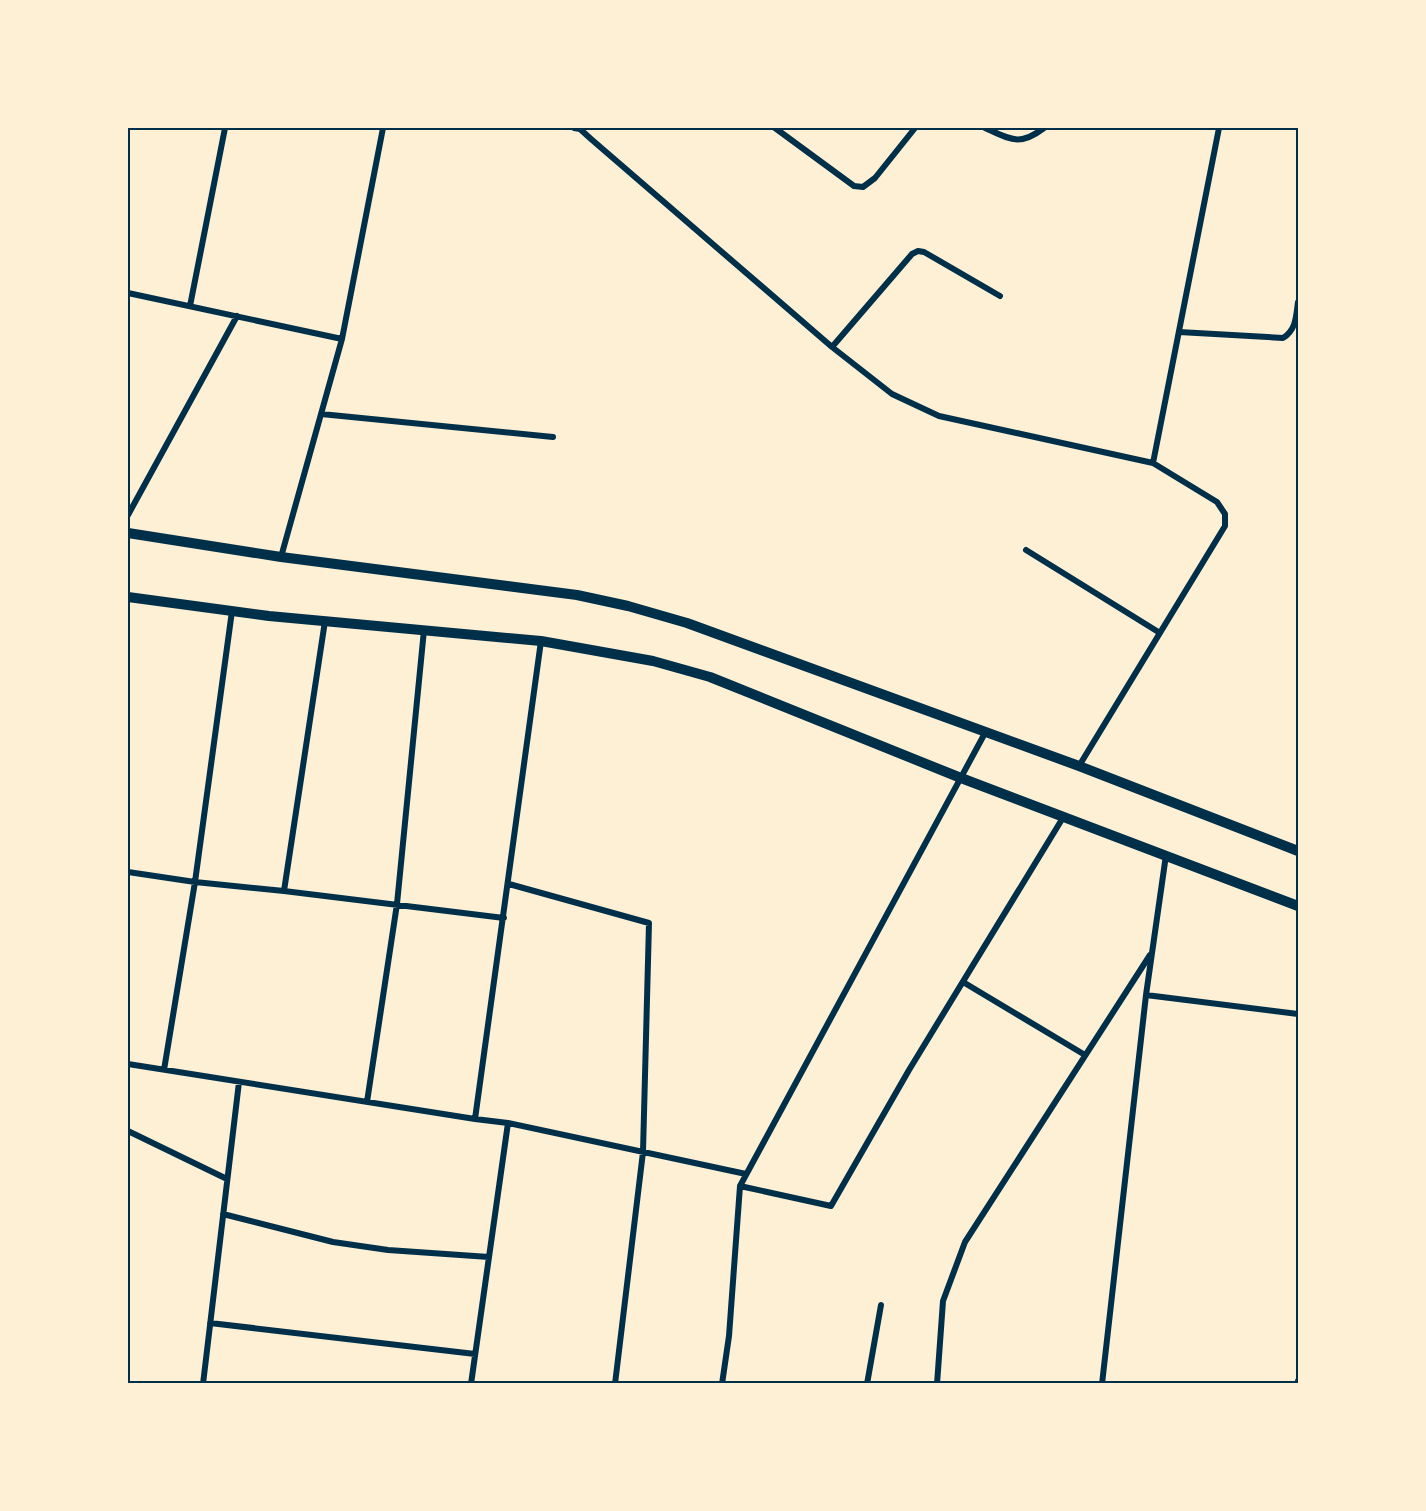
<svg xmlns="http://www.w3.org/2000/svg" width="1426" height="1511" viewBox="0 0 1426 1511" font-family="'Nunito Sans',sans-serif">
<style>
.lines{fill:none;stroke-linecap:round;stroke-linejoin:round}
.minor{stroke:#003049;stroke-width:6}
.tertiary{stroke:#003049;stroke-width:10}
.neatline{fill:none;stroke:#003049;stroke-width:2}
</style>
<rect width="100%" height="100%" fill="#fdf0d5"/>
<g class="lines">
<!-- minor -->
<path class="minor" d="M574,128l6,1 11,10 241,208 60,47 47,22 214,47 64,39 8,12v12l-146,240
M775,128l79,58 9,1 12,-9 40,-50
M985,128c25,11 34,19 59,0
M128,293l214,46
M190,306l35,-178
M1179,332l104,6c13,-8 13,-21 15,-36
M832,347l80,-93 6,-3 6,1 76,44
M321,414l232,23
M1153,463l66,-335
M128,515l109,-199
M1026,550l134,83
M281,557l61,-218 41,-211
M985,733l-245,453 91,20 78,-136 155,-254
M128,872l67,10 89,9 220,27
M509,884l140,39 -6,229 -28,232
M284,891l41,-270
M963,982l122,73
M1146,995l152,19
M128,1064l347,55
M164,1070l31,-188 37,-271
M367,1102l30,-198 27,-274
M508,1123l-33,-4 66,-478
M128,1131l99,48
M223,1214l110,28 55,8 101,7
M210,1323l265,31
M203,1384l36,-302
M471,1384l37,-261 238,51
M722,1384l7,-48 11,-150
M867,1384l14,-79
M937,1384l6,-83 22,-59 185,-287
M1102,1384l44,-389 20,-140
M1298,1384v-3"/>
<!-- tertiary -->
<path class="tertiary" d="M128,533l153,24 296,38 51,11 59,17 392,143 219,85
M128,597l141,19 272,25 112,20 57,16 251,101 337,128"/>
</g>
<!-- border -->
<rect width="1426" height="1511" fill="none" stroke="#fdf0d5" stroke-width="258"/>
<rect x="129" y="129" width="1168" height="1253" class="neatline"/>
</svg>
